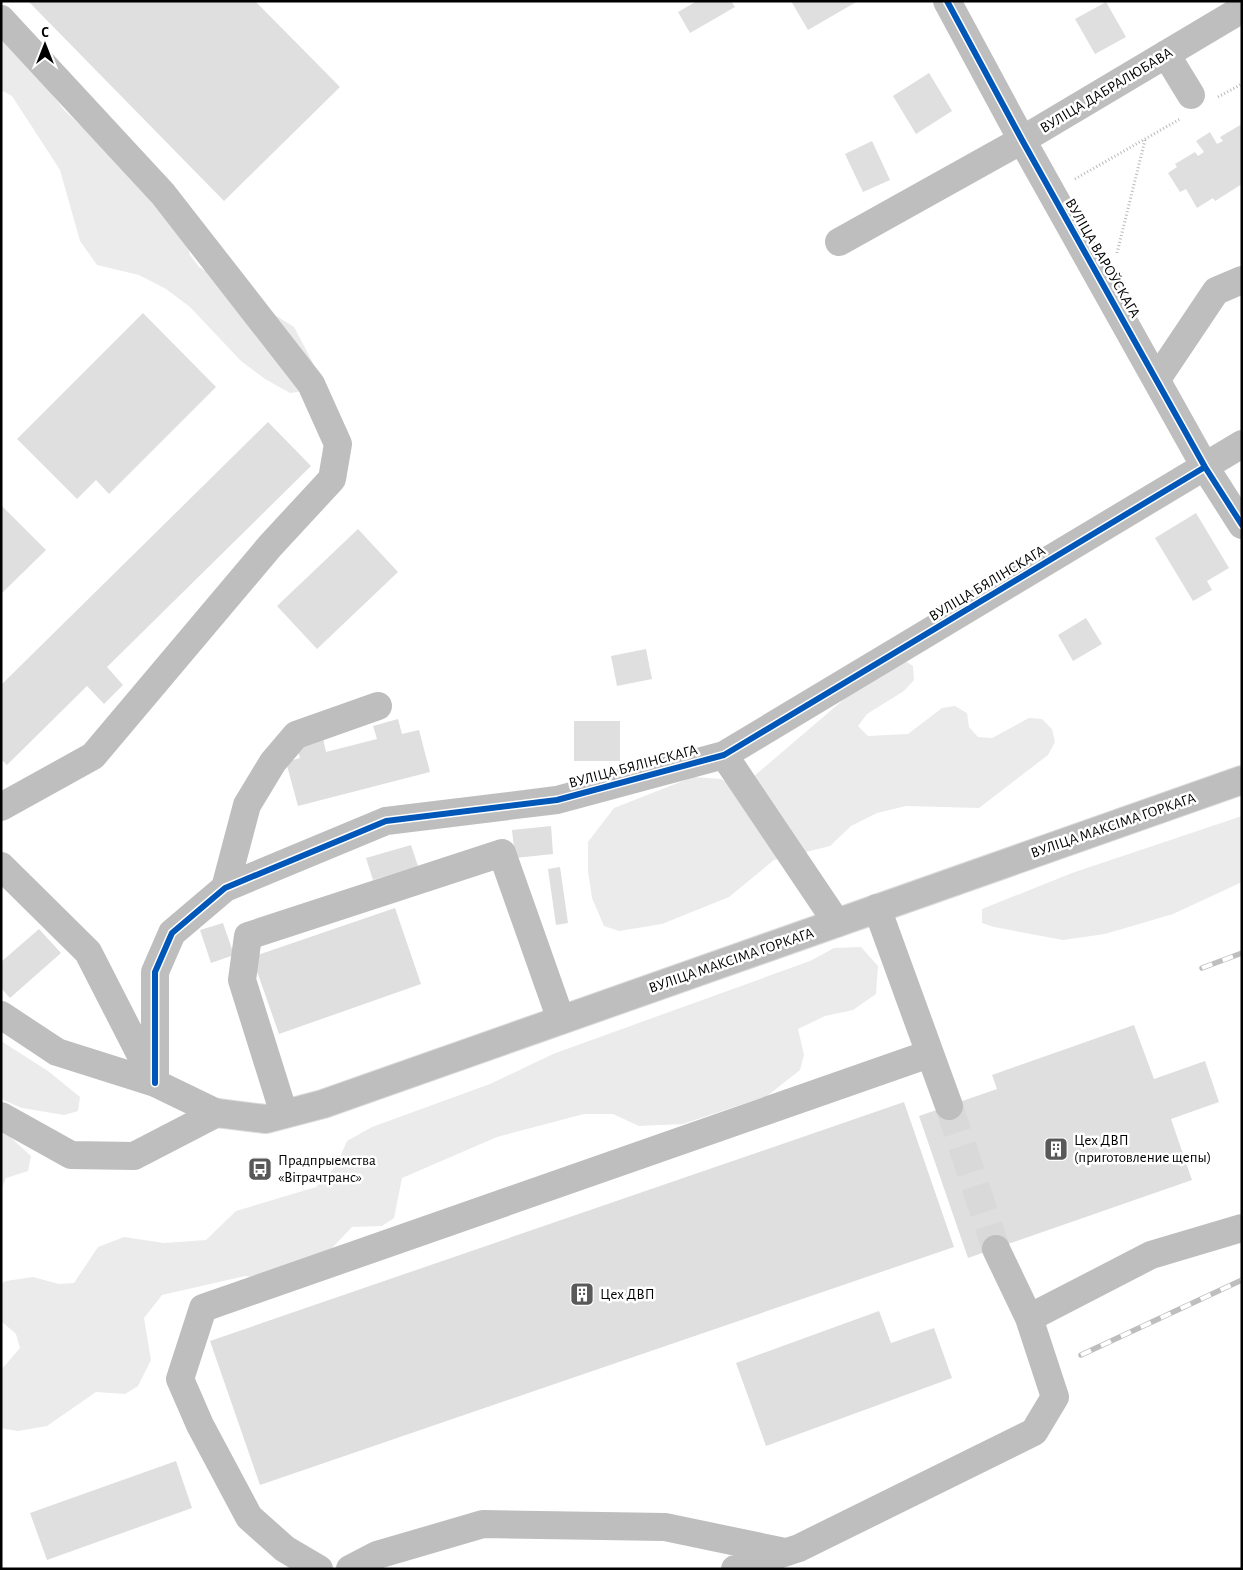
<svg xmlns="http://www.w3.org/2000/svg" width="1243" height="1570" viewBox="0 0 1243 1570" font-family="'Alegreya Sans',sans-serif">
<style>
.green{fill:#ebebeb}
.building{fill:#dfdfdf}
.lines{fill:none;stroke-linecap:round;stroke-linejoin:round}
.minor-tunnel{stroke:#d9d9d9;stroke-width:28;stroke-dasharray:28 14;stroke-linecap:butt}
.major-casing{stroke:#dbdbdb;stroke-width:30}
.path{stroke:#b9b9b9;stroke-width:3;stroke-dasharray:1 2.5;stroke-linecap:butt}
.minor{stroke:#bebebe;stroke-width:28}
.major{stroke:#bebebe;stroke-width:28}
.rail-casing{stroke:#bebebe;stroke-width:5.5}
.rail{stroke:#fff;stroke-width:4;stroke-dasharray:11;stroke-linecap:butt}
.cycleway-casing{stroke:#fff;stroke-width:9}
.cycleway{stroke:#0057b8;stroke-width:6}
.labels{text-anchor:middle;stroke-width:5;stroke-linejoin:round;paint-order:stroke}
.street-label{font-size:15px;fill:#000;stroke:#fff}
.poi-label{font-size:15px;fill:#000;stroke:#fff;text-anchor:start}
</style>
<rect width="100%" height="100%" fill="#fff"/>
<!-- green -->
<path class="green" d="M1,34l10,8 54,69 43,40 70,50 12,54 9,12 95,60 19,36 -8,28 -15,2 -25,-14 -24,-18 -51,-54 -24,-18 -27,-14 -42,-10 -17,-24 -20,-71 -48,-74 -11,-6z
M901,658l12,8 1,14 -10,11 -37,23 -9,12 10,10 40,-2 34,-26 13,-2 12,7 2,14 9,10 14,1 37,-20 13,1 10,10 3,13 -7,13 -69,53 -73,-2 -29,7 -26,13 -21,20 -56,14 -45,37 -67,27 -43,7 -15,-5 -12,-28 -4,-27v-29l26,-34 79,-31 28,2 12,8 13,-4 131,-112z
M1242,816v66l-69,32 -68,20 -42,6 -69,-13 -12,-4v-14l90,-36z
M861,947l17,19 -2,28 -23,16 -28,6 -27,13 6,26 -4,15 -33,26 -84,28 -44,2 -26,-12h-29l-87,23 -95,41 -8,40 -12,8 -30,1 -40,42 -24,15 -43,-8 -83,19 -18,23 7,42 -13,26 -13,8 -29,-2 -49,34 -29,5 -14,-2 -3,-3v-56l19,-22 -4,-14 -15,-13v-37l5,-3 27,-4 26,7 15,-1 24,-36 26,-10 40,6 42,-3 30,-29 80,-24 20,-21 11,-25 25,-14 118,-43 63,-30 257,-93 24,-13z
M1,1041l47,30 32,26 -2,14 -14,4 -42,-7 -21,-9z
M1,1133l8,3 22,20 -3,15 -22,7 -5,12z"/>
<!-- building -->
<path class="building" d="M28,1h227l85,86 -116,114z
M697,1h34l4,6 -45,26 -12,-21z
M791,1h67l-50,29z
M1106,2l20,35 -31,17 -20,-35z
M929,73l23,38 -36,23 -23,-38z
M1242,124v60l-27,17 -2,-3 -16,10 -11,-19 -6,3 -12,-19 9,-6 -2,-3 20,-12 3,4 6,-4 -8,-11 14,-9 7,12 6,-3 -3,-4z
M872,141l18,39 -27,12 -18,-38z
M143,313l73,74 -107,107 -13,-14 -19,19 -60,-60z
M268,422l43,44 -204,201 16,18 -19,19 -17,-18 -80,79 -6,-6v-74z
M1,505l45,45 -45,44z
M1196,513l33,55 -22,13 5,9 -19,11 -38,-63z
M358,529l40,43 -81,77 -40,-43z
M1086,618l16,26 -29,17 -15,-26z
M646,649l6,30 -35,7 -6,-30z
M398,719l4,15 17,-4 11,42 -132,34 -12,-44 14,-4 -4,-13 27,-7 3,14 51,-13 -4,-13z
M574,721h46v40h-46z
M551,826l2,28 -38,4 -3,-28z
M411,845l7,21 -45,14 -7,-22z
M560,867l8,56 -12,2 -8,-56z
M395,908l26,76 -142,50 -27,-77z
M223,923l11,32 -23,8 -11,-33z
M39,929l22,24 -51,45 -9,-10v-26z
M1134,1025l20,54 51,-18 14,41 -48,17 21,61 -224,78 -49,-142 78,-27 -5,-14z
M904,1102l50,145 -694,238 -50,-144z
M879,1311l12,32 43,-15 18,50 -186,68 -30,-83z
M176,1461l16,47 -145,52 -17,-47z"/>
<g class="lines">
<!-- minor-tunnel -->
<path class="minor-tunnel" d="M949,1106l47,143"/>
<!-- major casing -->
<g class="major-casing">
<path id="major" d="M217,1113l49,6 57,-15 919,-324"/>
</g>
<!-- path -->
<path class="path" d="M1218,97l24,-13
M1075,179l105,-60
M1117,253l28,-113"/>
<!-- minor -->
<path class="minor" d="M947,1l75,139 183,327 37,58
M1,19l162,175 148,190 27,60 -6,35 -62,67 -177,210 -92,51
M1166,54l25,41
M839,242l183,-102 220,-131
M1157,379l59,-88 26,-11
M724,755l113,168
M1,866l87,86 64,125
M225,888l22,-83 26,-43 23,-27 82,-29
M877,908l72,198
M1,1015l56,37 98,31 62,30
M155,1083v-111l17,-39 53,-45 161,-67 171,-21 167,-45 518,-311
M284,1114l-42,-134 6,-44 254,-83 59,167
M1,1116l70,39 63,1 83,-43
M996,1249l33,69 122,-63 91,-27
M319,1569l-34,-20 -36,-32 -49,-92 -20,-46 23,-71 726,-254
M350,1569l27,-14 106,-31 182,3 120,25
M735,1569l64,-21 235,-116 21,-35 -26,-79"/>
<!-- major -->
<use href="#major" class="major"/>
<!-- rail casing -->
<g class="rail-casing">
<path id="rail" d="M1202,968l40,-15
M1081,1355l161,-75"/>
</g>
<!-- rail -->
<use href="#rail" class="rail"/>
<!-- cycleway casing -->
<g class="cycleway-casing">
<path id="cycleway" d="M947,1l75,139 183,327 37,58
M155,1083v-111l17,-39 53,-45 161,-67 171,-21 167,-45 481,-288"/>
</g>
<!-- cycleway -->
<use href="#cycleway" class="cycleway"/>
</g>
<!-- icons -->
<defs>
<g id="building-square" transform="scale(1.25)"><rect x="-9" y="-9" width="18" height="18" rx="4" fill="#595959" stroke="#fff"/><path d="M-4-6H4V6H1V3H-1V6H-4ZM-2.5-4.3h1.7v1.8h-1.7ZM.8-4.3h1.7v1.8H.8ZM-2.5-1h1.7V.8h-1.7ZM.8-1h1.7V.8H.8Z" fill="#fff"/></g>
<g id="bus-square" transform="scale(1.25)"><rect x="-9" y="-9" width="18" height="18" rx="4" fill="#595959" stroke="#fff"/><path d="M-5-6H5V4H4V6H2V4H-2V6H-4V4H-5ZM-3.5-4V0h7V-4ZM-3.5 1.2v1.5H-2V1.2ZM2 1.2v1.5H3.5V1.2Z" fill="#fff"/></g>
</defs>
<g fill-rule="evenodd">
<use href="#building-square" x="1056" y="1149"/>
<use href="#bus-square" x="260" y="1169"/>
<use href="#building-square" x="582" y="1294"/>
</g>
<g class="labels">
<!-- street labels -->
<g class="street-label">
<text transform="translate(1106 90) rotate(-31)" y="5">ВУЛІЦА ДАБРАЛЮБАВА</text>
<text transform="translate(1103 258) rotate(60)" y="5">ВУЛІЦА ВАРОЎСКАГА</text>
<text transform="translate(987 583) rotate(-31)" y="5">ВУЛІЦА БЯЛІНСКАГА</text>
<text transform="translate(633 766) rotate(-15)" y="5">ВУЛІЦА БЯЛІНСКАГА</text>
<text transform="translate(1113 825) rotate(-19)" y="5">ВУЛІЦА МАКСІМА ГОРКАГА</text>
<text transform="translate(731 960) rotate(-19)" y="5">ВУЛІЦА МАКСІМА ГОРКАГА</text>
</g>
<!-- poi labels -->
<g class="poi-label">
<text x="1074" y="1145">Цех ДВП<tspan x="1074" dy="17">(приготовление щепы)</tspan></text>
<text x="278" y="1165">Прадпрыемства<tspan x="278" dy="17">«Вітрачтранс»</tspan></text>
<text x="600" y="1299">Цех ДВП</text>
</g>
</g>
<!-- border -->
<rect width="1243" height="1570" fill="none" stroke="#000000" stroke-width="5"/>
<!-- north arrow -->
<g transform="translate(45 45)" stroke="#ffffff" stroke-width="4" paint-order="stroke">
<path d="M0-4L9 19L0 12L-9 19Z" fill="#000000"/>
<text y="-8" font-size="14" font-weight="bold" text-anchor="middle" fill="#000000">С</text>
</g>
</svg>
